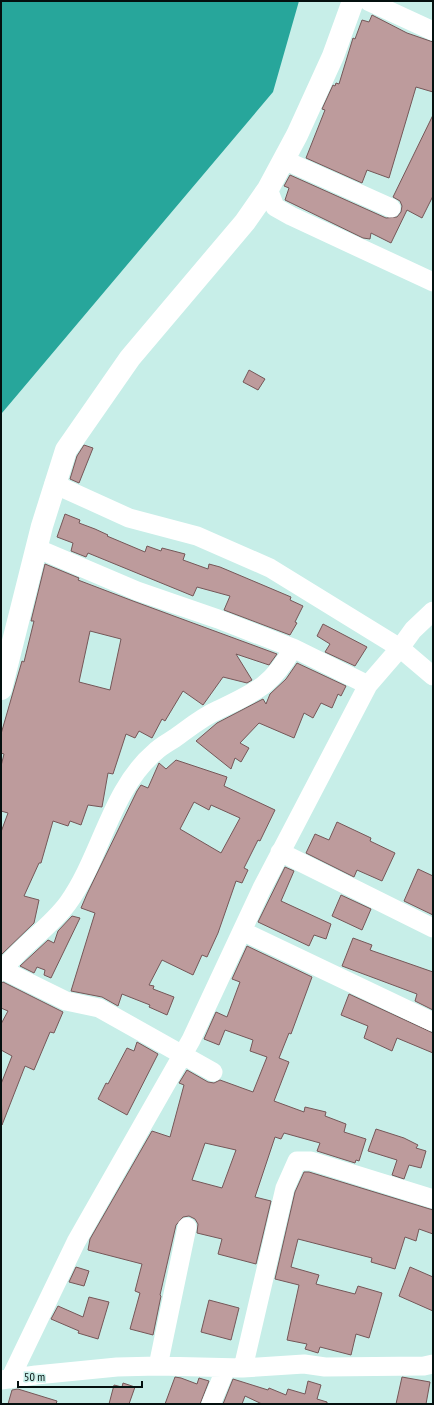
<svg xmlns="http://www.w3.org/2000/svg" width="434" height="1405" viewBox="0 0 434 1405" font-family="'PT Sans Narrow',sans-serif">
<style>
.water{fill:#27a69b}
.building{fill:#bd9b9c;stroke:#755758;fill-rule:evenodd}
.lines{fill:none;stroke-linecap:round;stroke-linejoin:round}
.minor{stroke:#fff;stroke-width:19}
.secondary{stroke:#fff;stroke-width:22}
</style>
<rect width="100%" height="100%" fill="#c7eee8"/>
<!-- water -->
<path class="water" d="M1,1h298l-26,91 -271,321 -1,5z"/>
<!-- building -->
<path class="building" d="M372,15l35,18 26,9v50l-17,-5 -27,91 -22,-8 -5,13 -56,-25 19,-48 -3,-1 11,-24 2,1 1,-3 3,1 14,-46 2,1 7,-19 7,2z
M433,115v81l-11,22 -15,-8 -16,33 -20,-10 -1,6 -7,-1 -78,-38 4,-12 -5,-2 6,-11 96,43 11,-1 4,-5 1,-6 -2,-5 -7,-4z
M249,370l16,9 -7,11 -15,-8z
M84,445l9,3 -14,35 -9,-4 7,-23z
M65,514l15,6 -1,3 16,6 13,6 -1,1 38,16 2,-6 14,5 1,-3 23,6 -2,6 25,9 1,-5 11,3 71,30 -1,3 13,6 -8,16 2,1 -7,12 -66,-25 6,-14 -33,-9 -4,9 -105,-43 -2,4 -15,-6 2,-8 -16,-6z
M45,564l34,14 -1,2 55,21 144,53 -8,11 -33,-11 16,26 -5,3 -24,-6 -20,28 -20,-14 -18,30 -3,-2 -10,19 -13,-7 -4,7 -9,-4 -13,40 -5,-1 -6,34 -14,-2 -7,20 -11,-4 -2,5 -15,-5 -12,42h-2l-15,33 15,4 -5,23 -33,32v-123l7,-19 -7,-2v-45l3,-12 -3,-1v-19l21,-73 2,1 10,-41h-3zM90,631l31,8 -11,51 -31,-8z
M323,624l44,23 -12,19 -30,-14 5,-8 -13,-8z
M297,663l49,23 -5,10 -3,-2 -6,14 -11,-5 -8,15 -9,-5 -10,25 -35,-15 -19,20 9,5 -8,14 -6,-4 -4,11 -35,-28 21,-18 46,-24 3,5 4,-10 16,-15z
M176,760l51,17 -3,9 51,24 -15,31 -2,-1 -14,28 4,2 -6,13 -6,-2 -18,52 -11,24 -5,-2 -9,20 -31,-15 -13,25 5,1 -1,3 21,8 -7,18 -18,-8 1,-2 -28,-11 -4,12 -16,-9 -31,-6 24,-78 -14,-5 6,-14 50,-103 4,-6 7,3 11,-25 7,6zM194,802l15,8 2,-5 29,13 -19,35 -41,-24z
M337,822l34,16 -1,3 25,12 -13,28 -25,-11 -3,7 -48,-24 9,-19 14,6z
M285,867l9,4 -13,30 50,23 -5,15 -12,-4 -5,11 -51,-24z
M418,869l15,7v39l-29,-14z
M341,895l30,14 -9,21 -30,-14z
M72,916l8,2 -29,60 -7,-3 1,-5 -8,-3 -3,6 -14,-7 28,-26 6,3 4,-12z
M353,938l19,7 -2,5 63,22v38l-18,-9 2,-7 -75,-28z
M247,946l65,31 -21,57 -2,-1 -10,25 10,4 -15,39 30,11 1,-5 21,5 -1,4 21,8 -2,8 22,7 -7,22 -3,-1 -1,3 -38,-12 3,-8 -36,-10 -3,6 -6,-2 -20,60 16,4 -15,63 -38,-10 4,-15 -25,-6 1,-9 -3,-5 -6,-3 -6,1 -7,8 -16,70 1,1 -8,39 -23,-6 10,-36 -5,-2 7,-27 -54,-14 2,-11 62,-108 18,6 14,-52 -5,-2 8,-13 21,12 6,1 6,-3 33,12 14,-35 -17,-6 3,-11 -28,-10 -6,15 -15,-6 12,-27 11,5 13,-35 -8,-3zM205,1143l31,7 -14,38 -30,-8z
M3,982l60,30 -9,21 -4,-1 -16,38 -9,-4 -23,59 -1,-41 11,-28 -11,-6v-26l7,-13 -7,-3v-25z
M349,994l84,39v20l-36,-15 -5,13 -28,-13 4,-12 -27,-11z
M137,1042l21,12 -31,61 -29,-16 8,-16 2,1 19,-36 7,3z
M376,1129l28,9 14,7 -2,3 10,3 -5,17 -12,-3 -5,14 -12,-4 5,-15 -29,-9z
M304,1172h5l124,38v24l-14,-5 -3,12 -11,-4 -10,32 -24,-7 1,-4 -74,-19 -7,28 28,8 -3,9 39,10 3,-8 24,7 -13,45 -13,-4 -5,21 -31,-8 -2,6 -13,-4 2,-5 -20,-4 12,-55 -24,-6 20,-87z
M76,1267l13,4 -5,15 -15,-4z
M410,1267l23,10v34l-34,-15z
M89,1297l20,5 -11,37 -20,-6 1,-2 -28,-12 7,-13 25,11z
M209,1300l30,8 -8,32 -30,-8z
M175,1377l6,1 16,6 2,-6 10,3 -9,23h-35z
M402,1377l28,5 -4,22h-30z
M233,1379l35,11 1,-2 17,7 2,-6 17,5 3,-13 13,4 -4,14 10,3v2h-65l-17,-8 -3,8h-19z
M123,1383l12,4 -6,17h-20l5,-19 8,2z
M18,1389l39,12 -1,3h-48l4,-14z"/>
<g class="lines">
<!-- minor -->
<path class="minor" d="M368,1l65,30
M284,160l107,48
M268,189l7,18 16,9 142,66
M54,484l75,34 68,18 73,32 130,80 33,28
M36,548l101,43 81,28 75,29 75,37
M280,852l153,76
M242,931l191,91
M3,970l63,31 33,7 114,64
M1,972c19,-26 48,-43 67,-69 33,-46 43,-114 87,-151 6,-6 14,-10 20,-14 14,-10 27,-21 43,-28 37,-18 54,-24 75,-62
M158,1366l29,-139
M243,1368l42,-180 12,-27h14l122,38
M10,1379l66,-137 115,-202 71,-152 106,-203 32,-37 13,-18 20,-19
M1,1380l35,-5 81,-8 41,-1 85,2 61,-4 21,3 99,-1 9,-2
M211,1404l15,-36"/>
<!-- secondary -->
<path class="secondary" d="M1,689l41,-163 24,-76 64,-92 115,-136 23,-33 29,-54 36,-79 20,-55"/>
</g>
<!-- border -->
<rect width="434" height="1405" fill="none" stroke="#04100f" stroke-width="4"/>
<!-- scale -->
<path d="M18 1381v6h124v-6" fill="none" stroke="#04100f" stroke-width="2"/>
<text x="24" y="1381" font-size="12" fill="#04100f" stroke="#c7eee8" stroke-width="3" paint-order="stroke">50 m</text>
</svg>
